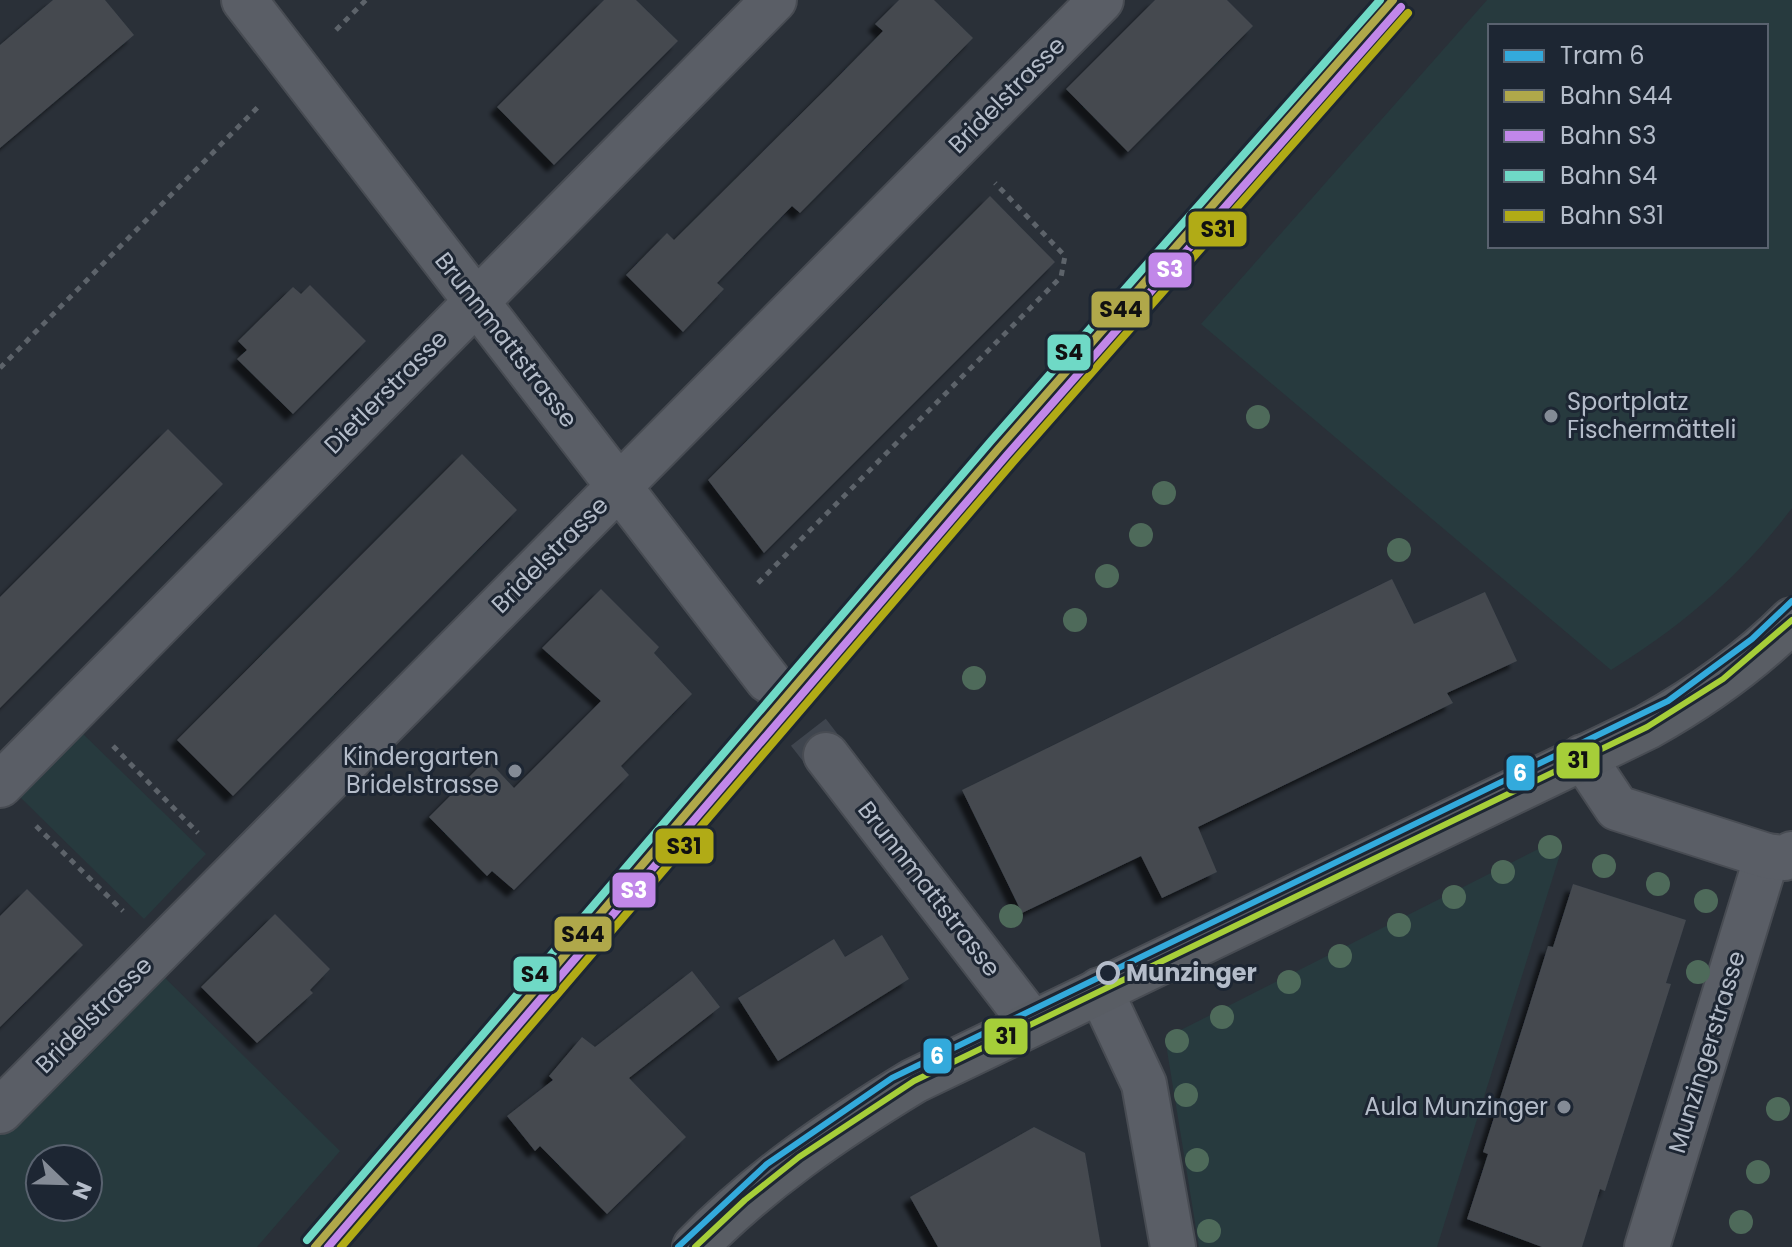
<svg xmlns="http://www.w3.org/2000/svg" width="1792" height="1247" viewBox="0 0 1792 1247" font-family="Poppins,sans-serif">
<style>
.green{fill:#273a3e;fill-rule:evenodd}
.building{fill:#444950;filter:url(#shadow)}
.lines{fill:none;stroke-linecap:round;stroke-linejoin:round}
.minor-tunnel{stroke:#3f454e;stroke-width:44;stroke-dasharray:44 22;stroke-linecap:butt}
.pedestrian-casing{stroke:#484c53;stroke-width:48}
.minor-casing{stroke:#484c53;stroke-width:48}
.secondary-casing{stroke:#484c53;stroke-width:48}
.path{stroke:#5d636a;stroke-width:5;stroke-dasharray:6 6;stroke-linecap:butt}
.pedestrian{stroke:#5a5e66;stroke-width:44}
.minor{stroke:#5a5e66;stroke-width:44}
.secondary{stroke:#595d64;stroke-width:44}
.bus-1-casing{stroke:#1d2633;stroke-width:12}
.bus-1{stroke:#a6ce39;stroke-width:6}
.rail-1-casing{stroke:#1d2633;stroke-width:14}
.rail-2-casing{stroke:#1d2633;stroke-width:14}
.rail-3-casing{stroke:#1d2633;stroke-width:14}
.rail-4-casing{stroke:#1d2633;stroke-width:14}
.rail-1{stroke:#b0a84a;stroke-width:8}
.rail-2{stroke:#c187e9;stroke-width:8}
.rail-3{stroke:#6fd9c6;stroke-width:8}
.rail-4{stroke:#b1ab16;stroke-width:8}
.tram-1-casing{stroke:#1d2633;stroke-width:12}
.tram-1{stroke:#33aadc;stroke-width:6}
.tree{fill:#4e6a5a}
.poi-dot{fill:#848b96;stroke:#1d2633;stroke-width:3}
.stop-dot{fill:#1d2633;stroke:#b4bcc9;stroke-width:4}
.labels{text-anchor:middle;stroke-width:6;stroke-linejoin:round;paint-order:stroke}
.street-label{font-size:24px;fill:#b4bcc9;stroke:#1d2633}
.poi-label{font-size:24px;fill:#b4bcc9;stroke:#1d2633;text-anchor:end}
.stop-label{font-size:24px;font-weight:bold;fill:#b4bcc9;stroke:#1d2633;text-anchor:start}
.line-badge{stroke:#1d2633;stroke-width:3}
.badge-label{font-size:22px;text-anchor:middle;font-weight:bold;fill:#fff}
.pale-badge-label{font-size:22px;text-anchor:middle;font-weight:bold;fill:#111}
</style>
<defs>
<filter id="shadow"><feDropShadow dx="-7" dy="7" stdDeviation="2" flood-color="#0009"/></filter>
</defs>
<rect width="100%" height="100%" fill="#2a3038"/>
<!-- green -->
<path class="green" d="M1487,0h305v508c-51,68 -110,118 -181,162l-410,-346zM1766,26v220h-276v-220z
M81,732l125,122 -62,65 -125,-123z
M1550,843l12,5 -125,399h-238l-34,-209z
M158,971l182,180 -83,96h-257v-115zM40,1159h48v48h-48z"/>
<!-- building -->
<path class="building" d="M53,0h52l29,35 -134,113v-103z
M604,0h32l42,41 -124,124 -57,-58z
M899,0h35l39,38 -173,175 -8,-7 -75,77 7,6 -41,43 -57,-57 41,-42 7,7 157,-156 52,-53 -8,-7z
M1155,0h72l26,26 -125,126 -62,-63z
M990,196l65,66 -291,291 -56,-73z
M310,285l56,56 -73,73 -56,-55 10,-9 -9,-9 55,-54 8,7z
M168,429l55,55 -223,224v-111z
M462,454l55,56 -284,286 -56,-56z
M1392,579l22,45 71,-32 32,69 -70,32 6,10 -255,124 19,45 -55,26 -21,-42 -119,57 -60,-123z
M601,589l58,58 -5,6 38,41 -71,72 8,9 -115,115 -22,-19 -5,5 -58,-59 58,-58 27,29 87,-87 -59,-53z
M1573,884l113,36 -20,63 5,1 -66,207 -5,-2 -18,58h-40l-75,-28 21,-65 -5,-2 44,-139 21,-67 5,1z
M27,889l56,56 -83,82v-111z
M275,914l55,55 -20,21 3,3 -56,50 -56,-56z
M882,935l27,44 -131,82 -40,-63 96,-59 11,18z
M692,971l28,36 -91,71 57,59 -79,77 -67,-68 -5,5 -28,-35 46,-36 -4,-4 33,-39 13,10z
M1034,1127l51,26 16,94h-163l-28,-50z"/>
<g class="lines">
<!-- minor-tunnel -->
<path class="minor-tunnel" d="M768,680l58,75"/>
<!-- pedestrian casing -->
<g class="pedestrian-casing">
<path id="pedestrian" d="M1647,1247l120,-391"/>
</g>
<!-- minor casing -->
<g class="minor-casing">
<path id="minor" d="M244,0l524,680
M826,755l206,268
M1583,757l34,51 150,48 17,2 8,-4
M0,785l774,-785
M1100,990l44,94 29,163
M0,1111l1101,-1111"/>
</g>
<!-- secondary casing -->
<g class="secondary-casing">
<path id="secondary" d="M695,1247c64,-66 140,-118 219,-166l733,-354c54,-30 101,-63 145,-107"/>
</g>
<!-- path -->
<path class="path" d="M336,30l30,-30
M0,368l258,-261
M758,583l303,-306 4,-21 -70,-73
M113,746l85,87
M36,826l87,85"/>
<!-- pedestrian -->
<use href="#pedestrian" class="pedestrian"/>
<!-- minor -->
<use href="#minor" class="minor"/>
<!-- secondary -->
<use href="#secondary" class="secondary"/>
<!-- bus-1 casing -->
<g class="bus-1-casing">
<path id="bus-1" d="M695,1247l50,-47 54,-43 115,-76 733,-354 76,-48 69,-59"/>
</g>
<!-- bus-1 -->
<use href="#bus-1" class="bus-1"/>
<!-- rail-1 casing -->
<g class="rail-1-casing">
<path id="rail-1" d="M315,1247l684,-799 394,-448"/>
</g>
<!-- rail-2 casing -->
<g class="rail-2-casing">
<path id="rail-2" d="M328,1247l679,-792 394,-448"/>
</g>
<!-- rail-3 casing -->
<g class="rail-3-casing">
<path id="rail-3" d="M307,1240l684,-799 389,-441"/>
</g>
<!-- rail-4 casing -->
<g class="rail-4-casing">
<path id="rail-4" d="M341,1247l673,-786 394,-448"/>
</g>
<!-- rail-1 -->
<use href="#rail-1" class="rail-1"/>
<!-- rail-2 -->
<use href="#rail-2" class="rail-2"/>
<!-- rail-3 -->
<use href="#rail-3" class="rail-3"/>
<!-- rail-4 -->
<use href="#rail-4" class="rail-4"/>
<!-- tram-1 casing -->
<g class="tram-1-casing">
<path id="tram-1" d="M678,1247l89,-83 125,-86 776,-377 84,-62 40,-38"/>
</g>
<!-- tram-1 -->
<use href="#tram-1" class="tram-1"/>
</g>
<!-- trees -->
<g class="tree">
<circle cx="1258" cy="417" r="12"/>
<circle cx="1164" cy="493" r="12"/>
<circle cx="1141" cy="535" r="12"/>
<circle cx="1399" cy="550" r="12"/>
<circle cx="1107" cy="576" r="12"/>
<circle cx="1075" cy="620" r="12"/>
<circle cx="974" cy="678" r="12"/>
<circle cx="1550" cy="847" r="12"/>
<circle cx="1604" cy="866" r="12"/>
<circle cx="1503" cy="872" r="12"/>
<circle cx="1658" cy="884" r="12"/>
<circle cx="1454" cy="897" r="12"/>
<circle cx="1706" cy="901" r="12"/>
<circle cx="1011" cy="916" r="12"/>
<circle cx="1399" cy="925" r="12"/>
<circle cx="1340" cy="956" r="12"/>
<circle cx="1698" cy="972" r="12"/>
<circle cx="1289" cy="982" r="12"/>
<circle cx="1222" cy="1017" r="12"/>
<circle cx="1177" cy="1041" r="12"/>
<circle cx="1186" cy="1095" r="12"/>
<circle cx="1778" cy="1109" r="12"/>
<circle cx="1197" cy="1160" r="12"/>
<circle cx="1758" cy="1172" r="12"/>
<circle cx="1741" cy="1222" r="12"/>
<circle cx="1209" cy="1231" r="12"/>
</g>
<!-- markers -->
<g class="poi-dot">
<circle cx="1551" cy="416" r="8"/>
<circle cx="515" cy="771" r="8"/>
<circle cx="1564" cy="1107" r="8"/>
</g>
<circle class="stop-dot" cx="1108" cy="973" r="10"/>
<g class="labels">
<!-- street labels -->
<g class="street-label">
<text transform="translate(1007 95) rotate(-45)" y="8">Bridelstrasse</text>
<text transform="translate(506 340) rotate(52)" y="8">Brunnmattstrasse</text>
<text transform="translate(386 392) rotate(-45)" y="8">Dietlerstrasse</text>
<text transform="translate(550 555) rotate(-45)" y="8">Bridelstrasse</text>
<text transform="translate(929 889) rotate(52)" y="8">Brunnmattstrasse</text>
<text transform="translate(94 1015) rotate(-45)" y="8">Bridelstrasse</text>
<text transform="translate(1707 1052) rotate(-73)" y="8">Munzingerstrasse</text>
</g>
<!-- poi labels -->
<g class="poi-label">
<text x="1567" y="410" text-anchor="start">Sportplatz<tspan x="1567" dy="28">Fischermätteli</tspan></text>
<text x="499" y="765">Kindergarten<tspan x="499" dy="28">Bridelstrasse</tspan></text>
<text x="1548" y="1115">Aula Munzinger</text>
</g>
<!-- stop labels -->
<g class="stop-label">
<text x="1126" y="981">Munzinger</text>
</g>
</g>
<g class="line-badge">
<rect x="1187" y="210" width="61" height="38" rx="8" fill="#b1ab16"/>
<rect x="1147" y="251" width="46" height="38" rx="8" fill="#c187e9"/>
<rect x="1090" y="290" width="61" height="39" rx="8" fill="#b0a84a"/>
<rect x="1046" y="333" width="46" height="39" rx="8" fill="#6fd9c6"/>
<rect x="1555" y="741" width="46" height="39" rx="8" fill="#a6ce39"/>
<rect x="1505" y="754" width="31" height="38" rx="8" fill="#33aadc"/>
<rect x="654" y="827" width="61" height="38" rx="8" fill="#b1ab16"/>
<rect x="611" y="871" width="46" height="38" rx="8" fill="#c187e9"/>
<rect x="553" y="915" width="60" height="38" rx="8" fill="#b0a84a"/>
<rect x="512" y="955" width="46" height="38" rx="8" fill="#6fd9c6"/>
<rect x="983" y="1017" width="46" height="39" rx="8" fill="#a6ce39"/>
<rect x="922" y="1037" width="31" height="38" rx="8" fill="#33aadc"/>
</g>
<g class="badge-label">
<text x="1170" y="277">S3</text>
<text x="1520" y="781">6</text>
<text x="634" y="898">S3</text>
<text x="937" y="1064">6</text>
</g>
<g class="pale-badge-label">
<text x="1218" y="237">S31</text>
<text x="1121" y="317">S44</text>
<text x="1069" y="360">S4</text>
<text x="1578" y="768">31</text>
<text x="684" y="854">S31</text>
<text x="583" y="942">S44</text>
<text x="535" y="982">S4</text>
<text x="1006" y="1044">31</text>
</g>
<!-- legend -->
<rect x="1488" y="24" width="280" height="224" fill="#1d2633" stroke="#59626f" stroke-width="2"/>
<rect x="1504" y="50" width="40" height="12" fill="#33aadc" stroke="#59626f" stroke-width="2"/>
<text x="1560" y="64" font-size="24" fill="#b4bcc9">Tram 6</text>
<rect x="1504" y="90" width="40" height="12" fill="#b0a84a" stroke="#59626f" stroke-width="2"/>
<text x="1560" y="104" font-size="24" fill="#b4bcc9">Bahn S44</text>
<rect x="1504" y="130" width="40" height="12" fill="#c187e9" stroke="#59626f" stroke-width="2"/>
<text x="1560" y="144" font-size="24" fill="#b4bcc9">Bahn S3</text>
<rect x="1504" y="170" width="40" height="12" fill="#6fd9c6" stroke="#59626f" stroke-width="2"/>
<text x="1560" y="184" font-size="24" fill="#b4bcc9">Bahn S4</text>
<rect x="1504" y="210" width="40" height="12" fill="#b1ab16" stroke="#59626f" stroke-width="2"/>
<text x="1560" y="224" font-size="24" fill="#b4bcc9">Bahn S31</text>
<!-- north arrow -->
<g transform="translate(64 1183) rotate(113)"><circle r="38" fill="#1d2633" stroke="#59626f" stroke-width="2"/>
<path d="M0-6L14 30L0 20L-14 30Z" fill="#848b96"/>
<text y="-12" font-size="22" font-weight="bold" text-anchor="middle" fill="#b4bcc9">N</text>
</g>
</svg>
